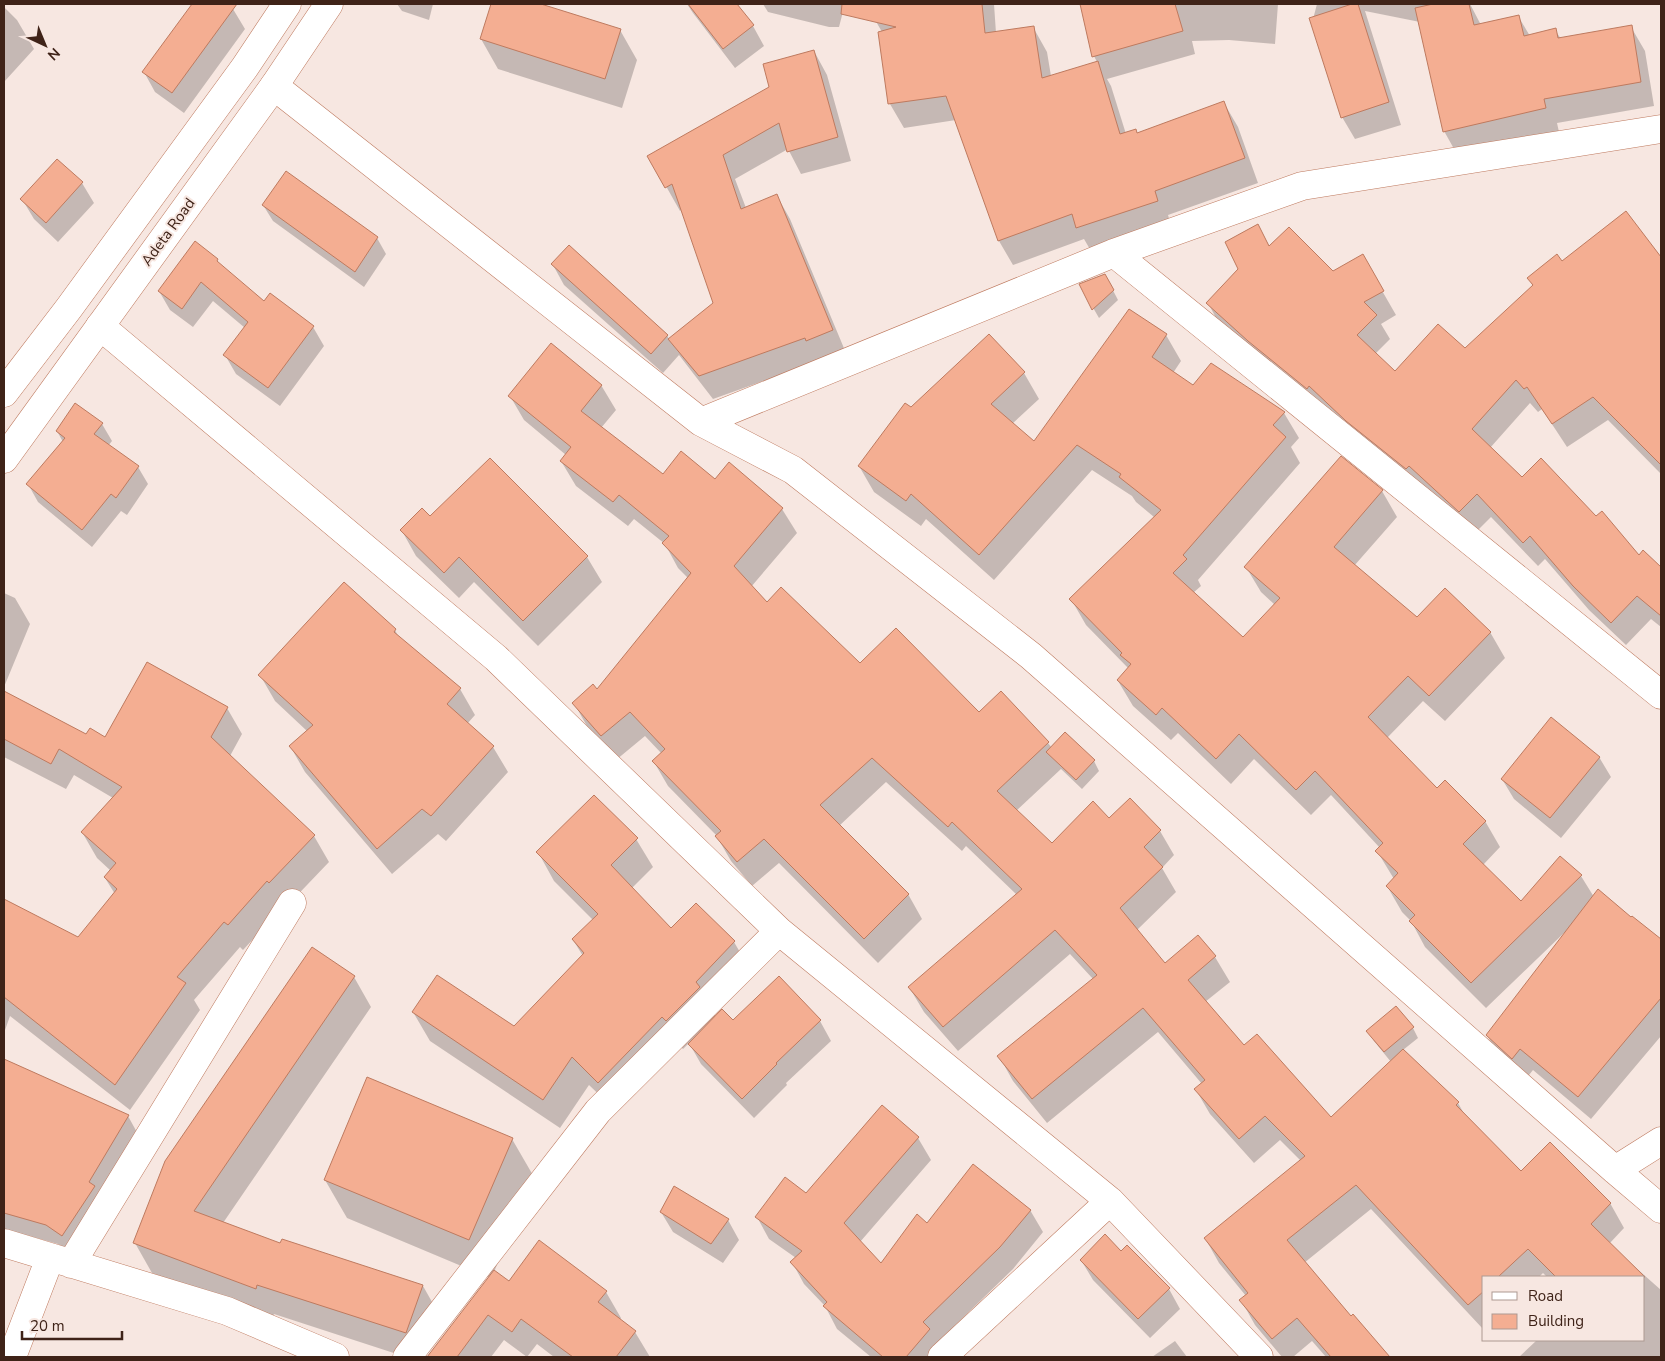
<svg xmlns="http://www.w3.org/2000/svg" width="1665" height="1361" viewBox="0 0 1665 1361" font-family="'Nunito Sans',sans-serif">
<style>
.shadow{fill:#0003}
.building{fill:#f4ae92;stroke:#be7a5f}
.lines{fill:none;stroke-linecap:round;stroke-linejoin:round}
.minor-casing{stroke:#be795e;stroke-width:29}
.major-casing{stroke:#be795e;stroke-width:29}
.minor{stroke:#fff;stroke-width:28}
.major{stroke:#fff;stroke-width:28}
.labels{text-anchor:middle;stroke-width:4;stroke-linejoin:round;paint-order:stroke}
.street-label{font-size:15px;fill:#3f2318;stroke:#f7e7e1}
</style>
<rect width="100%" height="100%" fill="#f7e7e1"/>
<!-- shadow -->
<path class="shadow" d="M194,4h32l7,5 12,20 -61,84 -29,-21 -11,-20z
M397,4h36l-4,16 -27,-9z
M492,4h45l83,26 17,30 -15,48 -124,-39 -17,-30z
M687,4h48l18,22 11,20 -29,22 -42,-55z
M763,4h82l-6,23h-10l-61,-15z
M873,4h121l2,29 37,-6 14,25 4,24 46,-14 -3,-6 -13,-52h197l-3,40 -46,-4 -37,1 3,13 -88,25 4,7 15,48h11l87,-31 14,24 20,56 -90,32 3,10 -80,26 -7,-12 -71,26 -14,-24 -43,-121 -52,8 -14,-24 -11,-71 3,-1 -8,-14z
M1317,4h153l11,21 37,-9 12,20 25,-6 6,9 70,-12 14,24 9,55 -97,17 2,9 -101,24 -14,-25 -24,-109 -55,-11 36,114 -46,14 -13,-22 -30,-94z
M4,7l13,13 17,29 -30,33z
M814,51l13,24 24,86 -50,13 -13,-25 -53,30 11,29 31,-12 13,23 56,134 -27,8 -106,38 -34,-44 -16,18 -99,-88 -11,-20 114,70 2,4 46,-36 -33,-94 -2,2 -31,-55 122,-69z
M57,160l25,23 12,20 -36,39 -24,-23 -12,-20z
M263,205l114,33 9,16 -22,33 -91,-66z
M1626,213l35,46v128l-12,10 12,13v64l-53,-54 -41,27 -25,-38 -4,3 -8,-9 -40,45 32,30 74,40 43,38 4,-4 18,17v58l-10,-8 -25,26 -37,-35 -44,-51 -7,7 -47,-49 -18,18 -252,-208 -13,-24 31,-34 19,-43 12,21 63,26 29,-17 34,59 -15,9 9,15 -15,15 20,18 70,-23 68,-62 -4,-9 33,-15z
M217,260l2,4 45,38 49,25 11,19 -44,60 -44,-32 -11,-19 20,-27 -32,-27 -20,26 -23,-17 -11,-19z
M1105,275l13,25 -19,18 -19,-33z
M1166,335l15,26 -8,12 20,13 91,27 15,25 -8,9 9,16 -102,117 3,6 -8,7 50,45 32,-33 -14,-13 -15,-25 95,-109 41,33 15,26 -43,49 63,53 73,13 15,26 -60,63 -22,-20 -36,37 50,52 48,31 15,26 -17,18 38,38 39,-45 21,18 13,21 38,22 1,-1 28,22v96l-70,83 -58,-49 -8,10 -25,-22 -13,-23 79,-102 -1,-1 -79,76 -61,-61 -14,-26 -9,-9 -15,-26 7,-7 -17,-28 3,-3 -49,-53 -20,20 -57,-56 -23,25 -53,-51 -7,7 -38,-34 -15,-25 11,-12 -43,-44 -15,-26 83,-82 -18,-15 -4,-6 -40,-26 -98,110 -68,-61 -5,7 -47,-34 -15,-26 52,-57 78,-73 35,37 15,26 -27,25 22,19z
M601,385l15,25 -15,18 62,47 52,5 14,-16 53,45 15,24 -46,54 16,16 93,62 188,78 4,5 42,13 5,10 -17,18 -21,-20 -45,42 36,34 57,-25 51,11 14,24 -12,13 14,24 -39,38 28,35 33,-28 17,20 15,25 -25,20 39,45 87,72 60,-57 -17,-21 -6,-10 45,-3 5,10 -15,12 55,53 8,14 55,56 89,30 14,25 -15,16 52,46v67h-142l18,-17h107v-63h-97l-4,-4 -4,4h-55l-1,52 -112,-120 -67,54 47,55 2,-2 35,41h-62l-14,-16 -19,16h-11l-27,-32 -14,-25 5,-4 -27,-33 -14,-25 96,-77 -21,-21 -26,23 -44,-49 -14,-24 6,-6 -44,-52 -111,91 -34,-42 -14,-25 94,-77 -23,-25 -112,97 -34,-39 -15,-25 108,-92 -51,-49 -4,5 -76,-69 -47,44 69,68 14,25 -44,44 -99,-100 -27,23 -21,-25 -15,-26 -48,-49 -14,-24 8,-8 -17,-18 -29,24 -28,-32 -14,-25 23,-12 91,-113 -10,-10 -13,-24 -31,-25 -6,7 -52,-40 -15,-25 5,-6 -42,-35 -14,-24z
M102,424l10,17 -4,5 30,21 10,17 -21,31 -6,-4 -29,36 -54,-45 -10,-18 35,-42 -6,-11z
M430,517l157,40 15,25 -64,64 -64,-64 -15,16 -43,-42 -14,-25z
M4,593l11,5 15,26 -26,63z
M395,630l4,8 61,51 15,26 -8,9 26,23 15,25 -62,69 -8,-7 -46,40 -87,-102 -15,-26 17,-15 -32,-30 -15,-26z
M4,692l83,44 19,2 121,-30 15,26 -12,22 84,80 15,26 -44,46 -2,-1 -40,43 -3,-3 -46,53 6,10 -70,100 -120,-94 -6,17v-132l74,38 37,-45 -10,-16 6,-7 -14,-13 -15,-26 31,-34 -39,-23 -8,14 -62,-32z
M1599,757l12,20 -50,61 -47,-39 -12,-20z
M636,839l17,28 -21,21 39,42 25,-25 38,37 17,29 -39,39 4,7 17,4h87l11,20 -45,42 1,2 -33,33 -53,-54 -12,-21 -6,6 -4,-4 -64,65 -26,-25 -29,43 -130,-87 -17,-29 101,16 69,-72 -10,-16 20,-20 -39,-39 -16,-29z
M354,977l17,30 -148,216 58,22 2,-4 140,45 17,30 -16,41h-18l-132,-43 -1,4 -121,-45 -17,-30z
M4,1061l124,55 11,20 -65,119 -16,-11 -54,-15z
M883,1107l35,31 13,22 -71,82 21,22 149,-54 13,22 -30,37 -76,74 5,9 -5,5h-66l-34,-28 -12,-23 -21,-22 -12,-22 4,-4 -27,-19 -12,-22 49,-22z
M512,1139l22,38 -40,95 15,10 97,10 15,26 -1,2 15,12 15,25h-96l-17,-13 -10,13 -23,-17 -13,17h-63l62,-79 -143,-60 -22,-38z
M661,1212l67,8 11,20 -16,23 -50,-31z
M1121,1252l48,37 11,20 -30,29 -57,-58 -12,-20z
M1175,1341l12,16h-35z"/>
<!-- building -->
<path class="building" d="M192,4h45l-65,89 -30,-21z
M491,4h50l80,25 -16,50 -125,-40z
M688,4h49l17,21 -31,24z
M842,4h140l3,29 49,-7 8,52 56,-17 22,73 16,-5 1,4 87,-32 21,57 -90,33 3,10 -82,27 -4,-14 -74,27 -52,-145 -58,8 -10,-72 18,-5 -55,-13z
M1080,4h95l8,27 -91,26z
M1352,4h6l31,98 -48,16 -32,-100z
M1433,4h36l5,21 45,-10 5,21 32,-8 2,10 74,-13 9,57 -97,17 2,9 -103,24 -28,-124z
M814,50l24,87 -51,15 -8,-29 -56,32 18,54 36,-15 56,136 -27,11 -1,-3 -106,38 -31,-37 45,-36 -41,-119 -7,4 -18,-32 122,-69 -6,-23z
M57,159l26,23 -37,41 -26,-24z
M286,171l92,66 -23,35 -93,-67z
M1626,211l35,46v208l-68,-68 -41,27 -25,-37 -3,2 -8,-9 -44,49 50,48 19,-19 55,58 6,-5 37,44 4,-5 18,17v49l-24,-20 -26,27 -38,-37 -43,-50 -7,7 -46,-49 -18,18 -50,-46 -3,3 -60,-48 -37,-35 -2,3 -59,-48 -42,-38 32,-34 -13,-27 33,-18 11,22 20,-19 44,44 30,-17 21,37 -20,11 13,13 -20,20 38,36 43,-47 27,24 68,-63 -6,-7 30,-24 5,7z
M195,241l23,18 -1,2 47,40 6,-8 44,33 -46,62 -45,-33 25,-33 -47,-40 -19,27 -24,-18z
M569,245l99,90 -17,19 -100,-90z
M1105,274l9,16 -22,20 -13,-26z
M1129,309l38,25 -15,23 41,28 18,-22 74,49 -12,13 13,12 -103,118 4,4 -14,14 70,64 37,-39 -36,-31 97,-111 42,34 -49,57 83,70 28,-29 46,44 -62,64 -21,-20 -40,41 69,71 8,-8 41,41 -23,23 58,57 39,-45 22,19 -111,108 -62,-62 6,-6 -29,-29 12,-13 -23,-22 8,-8 -68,-72 -19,19 -57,-56 -23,25 -54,-51 -6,7 -39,-35 14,-16 -11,-9 2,-2 -53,-54 92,-89 -42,-33 2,-3 -44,-29 -98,110 -68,-61 -5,7 -48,-35 47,-63 6,4 78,-73 36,38 -34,32 43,37z
M551,343l51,42 -21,26 82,63 18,-23 34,28 14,-17 54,46 -49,58 33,36 14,-15 79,76 36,-35 83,84 22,-21 48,51 -52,49 55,52 41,-42 16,17 21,-20 31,32 -17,17 19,20 -43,41 45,55 33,-28 18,21 -28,24 56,65 13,-11 74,83 72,-68 56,53 -3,3 65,66 29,-29 61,61 -20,21 54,53h-89l-28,-28 -30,28h-14v14l-16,14 -112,-120 -69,55 64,76 2,-2 37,43h-59l-34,-39 -25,21 -33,-39 9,-7 -44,-55 101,-82 -40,-40 -26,23 -45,-50 11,-9 -62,-72 -111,91 -35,-43 100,-81 -42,-45 -112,97 -35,-40 114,-98 -70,-67 -4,5 -76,-69 -52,47 89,89 -45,45 -100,-100 -27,23 -22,-26 6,-5 -69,-70 13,-12 -35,-37 -29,24 -29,-33 21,-19 4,5 94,-116 -29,-30 7,-7 -50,-41 -6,7 -53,-41 11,-14 -63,-51z
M75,403l28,20 -9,11 45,32 -23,32 -5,-4 -29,36 -56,-46 39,-46 -9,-7z
M490,458l98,98 -65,65 -64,-64 -15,16 -44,-43 22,-22 8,8z
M344,582l52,47 -2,3 67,56 -14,16 47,42 -63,70 -9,-7 -45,40 -88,-103 24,-21 -55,-50z
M147,662l81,45 -17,30 104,98 -46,48 -2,-2 -39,44 -4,-3 -47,55 9,6 -71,102 -111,-88v-98l74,38 39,-48 -13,-12 12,-14 -35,-31 41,-45 -63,-38 -8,15 -47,-25v-48l82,43 4,-6 15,9z
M1551,717l49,40 -50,61 -49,-39z
M1065,732l30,28 -19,20 -30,-28z
M594,795l44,43 -27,27 60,63 25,-25 39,38 -39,41 4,5 -34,34 -4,-4 -64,66 -26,-26 -29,43 -131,-88 25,-37 77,51 70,-73 -12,-14 26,-25 -62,-62z
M1598,889l33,28 1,-1 29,23v59l-83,99 -58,-48 -8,10 -26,-24z
M312,947l43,29 -161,235 86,32 2,-4 141,46 -17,48 -149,-48 -1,4 -123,-46 32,-82z
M779,976l42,44 -45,43 1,1 -35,35 -54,-55 34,-35 11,11z
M1396,1006l18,21 -30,25 -18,-21z
M4,1059l125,56 -40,67 6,4 -33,50 -16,-11 -42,-12z
M367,1077l146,61 -44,102 -145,-60z
M882,1105l37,32 -75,86 37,40 36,-49 10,9 46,-59 58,46 -31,37 -77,75 7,7 -24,28h-23l-60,-51 4,-4 -37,-40 12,-11 -47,-34 30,-40 21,16z
M674,1186l55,33 -18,25 -51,-32z
M1105,1234l16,17 6,-6 43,43 -32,31 -58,-59z
M539,1240l68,51 -9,11 38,29 -20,26h-43l-52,-38 -9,13 -24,-17 -31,42h-30l67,-87 15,11z"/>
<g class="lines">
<!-- minor casing -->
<g class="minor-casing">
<path id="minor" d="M274,86l427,336 92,48 238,186 584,514 46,39
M1114,253l547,442
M100,326l396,332 283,273 331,270 149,156
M701,422l413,-169 188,-67 359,-57
M1615,1170l46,-29
M4,1243l223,68 108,46
M71,1264l221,-361
M12,1357l38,-99
M407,1357l191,-246 181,-180
M942,1357l168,-156"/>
</g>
<!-- major casing -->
<g class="major-casing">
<path id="major" d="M4,393l65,-85 176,-241 42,-63
M4,459l270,-373 55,-82"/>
</g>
<!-- minor -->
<use href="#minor" class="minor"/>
<!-- major -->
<use href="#major" class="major"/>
</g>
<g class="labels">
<!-- street labels -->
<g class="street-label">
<text transform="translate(168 232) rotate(-54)" y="5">Adeta Road</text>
</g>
</g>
<!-- border -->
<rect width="1665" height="1361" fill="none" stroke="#3f2318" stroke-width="10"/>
<!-- legend -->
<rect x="1482" y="1276" width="162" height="65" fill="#f7e7e1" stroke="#ad9991"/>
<rect x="1492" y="1292" width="25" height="8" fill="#ffffff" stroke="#ad9991"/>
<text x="1528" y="1301" font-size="15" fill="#3f2318">Road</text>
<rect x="1492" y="1314" width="25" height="15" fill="#f4ae92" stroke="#ad9991"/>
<text x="1528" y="1326" font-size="15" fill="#3f2318">Building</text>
<!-- north arrow -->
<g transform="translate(45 45) rotate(136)" stroke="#f7e7e1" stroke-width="4" paint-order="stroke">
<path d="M0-4L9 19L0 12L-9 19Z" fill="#3f2318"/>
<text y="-8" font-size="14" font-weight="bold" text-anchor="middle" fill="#3f2318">N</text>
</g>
<!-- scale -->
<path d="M22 1331v8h100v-8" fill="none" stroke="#3f2318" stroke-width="2.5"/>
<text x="30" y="1331" font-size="15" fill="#3f2318" stroke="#f7e7e1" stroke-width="4" paint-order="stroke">20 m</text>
</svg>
